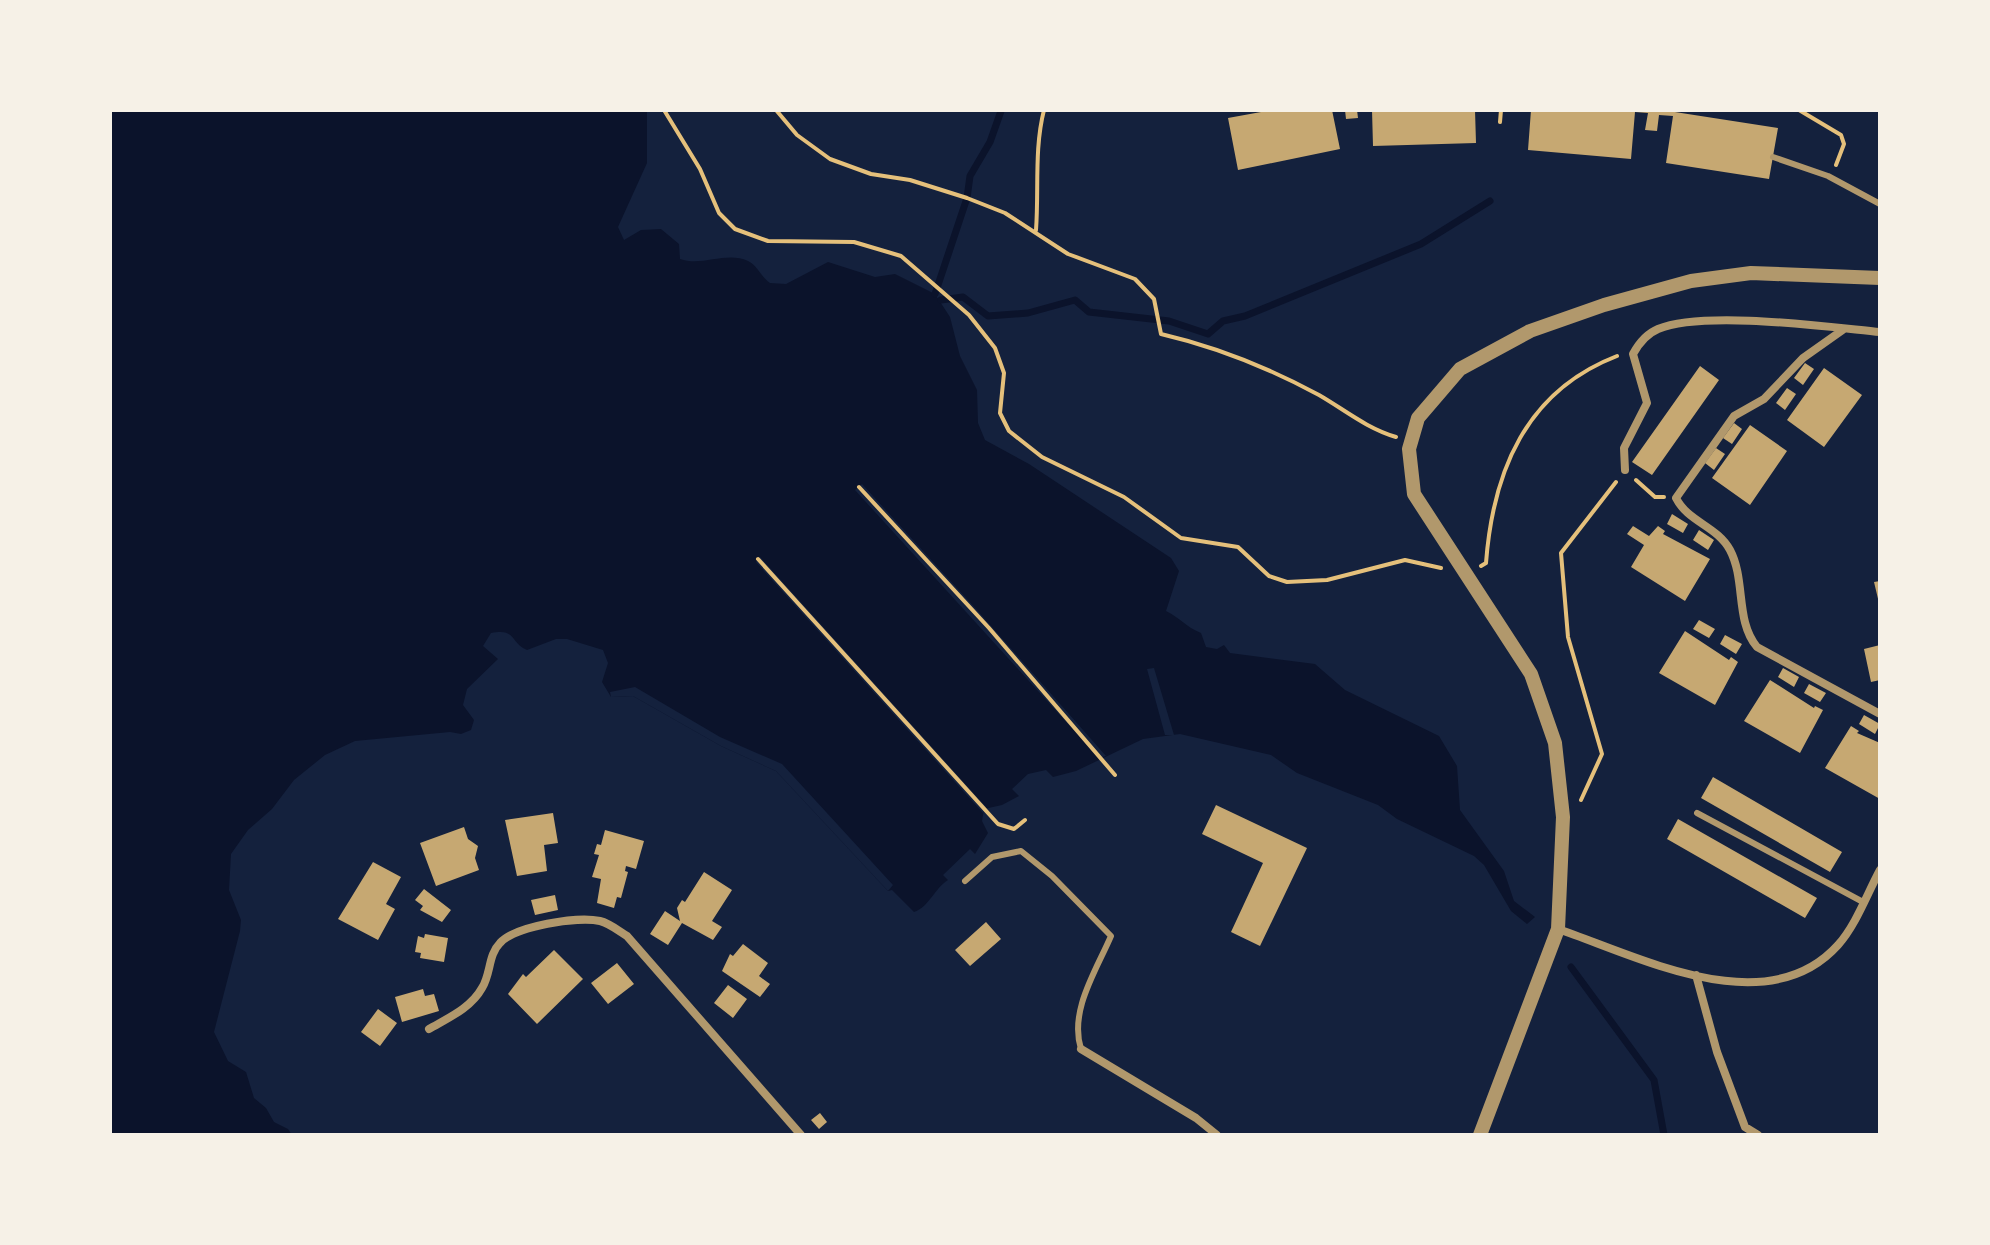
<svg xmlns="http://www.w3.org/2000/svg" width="1990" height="1245" viewBox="0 0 1990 1245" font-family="'Work Sans',sans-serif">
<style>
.water{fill:#0b132b}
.pier{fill:#14213d}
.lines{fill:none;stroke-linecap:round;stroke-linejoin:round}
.stream{stroke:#0b132b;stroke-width:7}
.building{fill:#c6a872}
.path{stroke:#e5c07b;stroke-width:4}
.service{stroke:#b1986c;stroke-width:6}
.minor{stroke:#b1986c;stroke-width:8}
.tertiary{stroke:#b1986c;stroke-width:14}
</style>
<rect width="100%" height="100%" fill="#14213d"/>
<!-- water -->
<path class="water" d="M110,110h537v53l-29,64 6,13 17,-10 20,-1 18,15 1,15c22,8 46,-8 68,2 10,5 13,16 22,22l16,1 42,-22 47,15 20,-3 40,20 15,23 10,39 17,34 1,33 7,17 44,24 142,94 8,13 -13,40c13,6 20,16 35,22l5,14 11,2 7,-4 6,8 85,11 30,26 94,46 18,30 3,44 44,61 10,30 21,16 -8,7 -16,-13 -27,-46 -10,-9 -77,-37 -19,-14 -81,-32 -26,-18 -91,-21 -37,5 -67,32 -23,6 -7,-7 -18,4 -16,15 7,7 -17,9 -18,4 -2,12 6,12 -13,21 -5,-5 -27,26 5,5c-14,9 -19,27 -34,32l-22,-22 -4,1 -112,-120 -55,-25 -88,-50 -22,1 -9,-15 6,-19 -5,-13 -36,-11h-11l-29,11c-18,-8 -10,-22 -36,-17l-8,13 15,13 -31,30 -4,16 11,15 -3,10 -10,4 -11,-2 -95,9 -30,14 -31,25 -22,29 -24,21 -17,24 -2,36 12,30 -1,11 -26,101 14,29 18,11 8,26 12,10 8,14 14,7 4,6h-182z"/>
<!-- pier -->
<path class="pier" d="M862,484l114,125 130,147 -7,2 -244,-268z
M760,557l226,250 -3,6 -227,-251z
M1154,668l20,67h-9l-18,-66z
M635,687l85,50 62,27 111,121 -5,6 -112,-120 -55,-25 -88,-50 -22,1 -1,-5z"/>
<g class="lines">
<!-- stream -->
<path class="stream" d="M935,294l32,-96 3,-22 20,-34 11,-31
M941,300l22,-3 25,19 40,-3 47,-13 14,12 80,9 39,13 15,-13 22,-5 176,-72 69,-43
M1571,967l83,113 10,55"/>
</g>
<!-- building -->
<path class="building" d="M1272,110h60l8,39 -102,21 -10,-52z
M1345,110h12l1,8 -12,1z
M1372,110h103l1,33 -103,3z
M1531,110h131l116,18 -9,51 -103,-16 7,-47 -14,-1 -2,16 -12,-1 3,-17 -13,-1 -4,47 -103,-9z
M1805,363l9,6 -11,16 -9,-7z
M1700,366l19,14 -67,95 -20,-13z
M1824,368l38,27 -38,52 -37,-27z
M1787,388l9,6 -11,16 -9,-7z
M1734,423l8,6 -10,15 -9,-6z
M1750,425l37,26 -37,54 -38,-27z
M1716,448l9,6 -11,16 -9,-7z
M1672,514l16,10 -5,9 -16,-9z
M1633,526l16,10 9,-10 7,5 -2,3 47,25 -25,42 -54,-34 13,-22 -17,-11z
M1699,530l15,10 -6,10 -15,-10z
M1880,581v22h-1l-5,-21z
M1699,620l16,9 -6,9 -16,-9z
M1685,631l44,29 2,-3 7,5 -23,43 -56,-32z
M1725,635l17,9 -6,10 -16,-10z
M1880,645v35l-9,2 -7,-33z
M1783,668l16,9 -5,10 -16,-10z
M1770,680l44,28 1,-2 8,4 -23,43 -56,-32z
M1809,684l17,9 -6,9 -16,-9z
M1864,715l16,9 -5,10 -16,-10z
M1851,726l8,5 -2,2 23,10v56l-55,-31z
M1713,777l129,75 -12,20 -129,-74z
M1216,805l91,43 -47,98 -29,-14 32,-69 -61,-29z
M553,813l5,30 -14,2 3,26 -30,5 -12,-56z
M1678,819l139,79 -12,20 -138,-79z
M464,827l4,12 10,7 -3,12 4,12 -43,16 -16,-43z
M605,830l39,11 -8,28 -10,-3 -1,5 3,1 -7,26 -4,-1 -3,11 -17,-5 4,-24 -9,-2 7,-22 -5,-1 3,-10 4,1z
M373,862l28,15 -15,27 9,5 -17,31 -40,-21z
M704,872l28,18 -20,31 10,6 -9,13 -31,-17 -14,22 -18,-11 15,-23 15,10 -3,-13 5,-8 3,2z
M424,889l27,21 -9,12 -22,-12 3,-4 -8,-6z
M555,895l3,15 -23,5 -4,-15z
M986,922l15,17 -31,27 -15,-16z
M425,934l23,4 -4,24 -24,-4 1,-5 -6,-1 3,-16 6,2z
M743,944l25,19 -9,13 11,8 -10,13 -38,-26 8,-17 3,2z
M554,950l29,29 -46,45 -29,-30 15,-20 3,3z
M617,963l17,21 -26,20 -17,-21z
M728,985l19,14 -14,19 -19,-15z
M423,989l2,7 9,-2 5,17 -37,11 -7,-25z
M378,1009l19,14 -17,23 -19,-14z
M820,1113l7,9 -8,7 -8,-9z"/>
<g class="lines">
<!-- path -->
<path class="path" d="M664,110l36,59 19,44 16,16 33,12 86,1 47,14 68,59 26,33 9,25 -4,40 9,18 33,26 82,40 57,41 57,9 31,29 18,6 40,-2 78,-20 36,8
M776,110l21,25 33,24 41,15 39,6 57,18 38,15 63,41 67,25 19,20 7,35c56,13 108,34 158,61 26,15 47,33 77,42
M1799,110l42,25 3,9 -8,21
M1500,122l1,-12
M1036,230c3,-40 -2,-81 8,-120
M1636,480l19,17h9
M859,487l130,141 126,147
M758,559l240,265 16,5 11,-9
M1481,566l5,-3c7,-92 40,-172 131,-207
M1581,800l21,-46 -34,-117 -7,-84 55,-71"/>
<!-- service -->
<path class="service" d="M1773,157l55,19 52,28
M1697,813l166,89
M965,881l27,-24 29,-6 31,25 59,60c-15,35 -42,75 -30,113"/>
<!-- minor -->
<path class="minor" d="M1844,329l-41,29 -39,41 -30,17 -58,82c12,24 41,28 54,52 16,30 5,71 27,97l123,67
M1625,470l-1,-22 23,-45 -14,-49c6,-11 13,-20 25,-25 46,-19 170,-2 222,3
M1558,929c82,28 209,95 280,16 18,-20 29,-51 42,-75
M1696,975l21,77 28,75 13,8
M429,1029c19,-11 42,-21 53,-41 9,-14 6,-33 18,-45 15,-17 78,-27 100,-22 9,2 19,10 27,15l174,199
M1081,1049l115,69 21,17"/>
<!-- tertiary -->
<path class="tertiary" d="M1480,1135l78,-206 5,-112 -8,-74 -24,-69 -117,-180 -5,-45 9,-31 42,-49 70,-38 74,-26 87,-24 60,-8 129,5"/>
</g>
<!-- border -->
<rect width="1990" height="1245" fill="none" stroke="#f6f1e7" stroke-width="224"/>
</svg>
